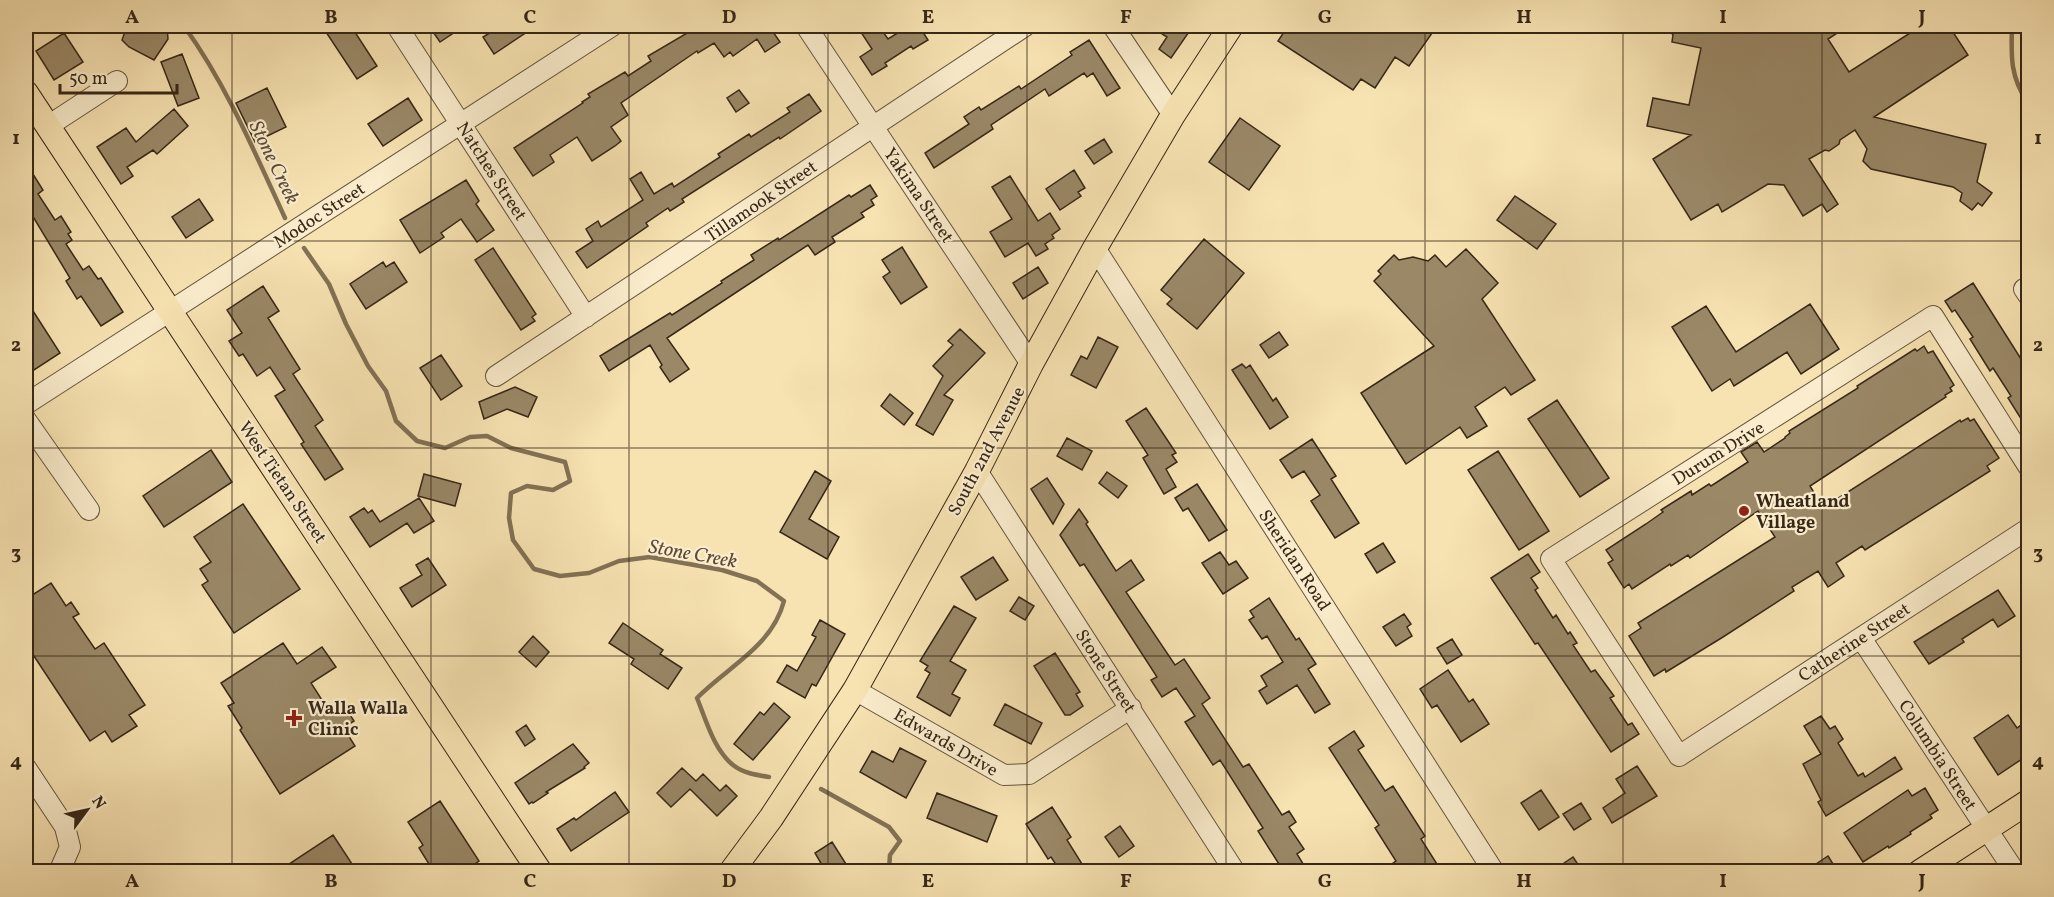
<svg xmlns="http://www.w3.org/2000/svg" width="2054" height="897" viewBox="0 0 2054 897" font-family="Vollkorn,serif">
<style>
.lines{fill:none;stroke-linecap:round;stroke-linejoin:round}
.stream{stroke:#827154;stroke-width:4.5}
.building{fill:#9a8867;stroke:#362717;stroke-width:1.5}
.minor-casing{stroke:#66563e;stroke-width:22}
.major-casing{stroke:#362717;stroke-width:26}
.minor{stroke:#faeccc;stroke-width:20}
.major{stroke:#f7e2b1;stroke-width:24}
.grid{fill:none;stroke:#362717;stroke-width:1.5;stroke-opacity:0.55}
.poi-dot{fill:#8f2418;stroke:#faeccc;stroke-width:2}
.labels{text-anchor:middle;stroke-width:4.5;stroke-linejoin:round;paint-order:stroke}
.street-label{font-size:18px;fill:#362717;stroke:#faeccc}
.poi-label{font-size:18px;font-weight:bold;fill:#362717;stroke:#faeccc;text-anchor:start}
.water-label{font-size:20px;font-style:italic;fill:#5c4c36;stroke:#faeccc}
.neatline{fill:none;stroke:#362717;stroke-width:2}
.grid-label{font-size:20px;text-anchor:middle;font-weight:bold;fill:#362717}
</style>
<rect width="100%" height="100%" fill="#f7e2b1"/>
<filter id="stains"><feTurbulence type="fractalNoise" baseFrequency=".00333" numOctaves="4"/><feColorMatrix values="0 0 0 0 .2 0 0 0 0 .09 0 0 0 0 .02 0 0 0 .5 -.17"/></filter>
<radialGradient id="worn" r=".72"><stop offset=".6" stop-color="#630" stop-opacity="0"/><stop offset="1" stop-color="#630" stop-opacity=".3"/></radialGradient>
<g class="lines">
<!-- stream -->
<path class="stream" d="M184,26c42,58 71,127 101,192
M2012,26c-1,30 -2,51 16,77
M304,248l25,36 17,40 22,42 18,25 10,30 21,20 28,7 25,-11 17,-1 24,12 54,14 5,19 -17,9 -26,-4 -16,7 -2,25 4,22 21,29 26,7 29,-3 30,-12 31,-4 72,13 35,11 27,20c-12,46 -57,66 -87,97 9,22 17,52 36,67 10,8 23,10 36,12
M821,789l68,38 11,14 -10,14 -1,14 3,3"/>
</g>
<!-- building -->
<path class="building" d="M127,26h40l1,13 -14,21 -25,-13 -7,-7z
M322,26h29l26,40 -20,13z
M429,26h35l-24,16z
M501,26h35l-42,28 -11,-17z
M699,26h78l-6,3 9,13 -15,10 -8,-13 -24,17 -3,-4 -6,5 -10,-14 -16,10 -1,-2 -76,52 7,12 -17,12 10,14 -6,5 -23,15 -15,-24 -27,18 4,7 -21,14 -19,-28 69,-45 -1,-1 8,-5 -2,-3 37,-22 3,4 23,-15 -3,-5z
M857,26h22l9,13 21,-13h10l9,14 -15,9 -2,-3 -26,17 2,3 -15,9 -12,-18 12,-8z
M1150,26h43l-22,32 -12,-9 8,-12z
M1288,26h149l-28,40 -14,-9 -20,31 -14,-9 -8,11 -75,-49z
M1667,26h181l-20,13 21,33 72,-46h28l19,29 -94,62 112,27 -9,38 15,11 -10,13 -4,-3 -6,7 -12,-9 2,-8 -9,-6 -82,-18 -8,-8 4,-12 -12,-19 -15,10 -1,4 -10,7 -4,-1 -16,9 29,45 -11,8 -5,-8 -19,12 -19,-31 -16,-1 -46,28 -4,-8 -27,16 -38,-61 38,-24 -44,-9 6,-28 36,7 12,-57 -29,-6 1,-7z
M64,33l19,29 -29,18 -18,-29z
M1089,40l31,48 -13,8 -14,-23 -6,4 -3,-4 -35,23 -4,-7 -54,36 2,4 -59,39 -9,-15 44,-29 -5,-7 15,-10 2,3 38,-24 2,3 51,-34 -2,-3z
M182,54l17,44 -21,8 -17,-44z
M267,88l19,39 -31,15 -19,-39z
M739,90l10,13 -13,9 -9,-14z
M809,94l12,17 -41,28 -1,-2 -97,62 2,3 -14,9 -2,-3 -22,15 2,3 -61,42 -11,-16 17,-11 -7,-12 12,-8 3,6 42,-27 -13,-21 11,-7 13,22 18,-11 2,4 46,-30 -2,-3 31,-20 2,3 39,-25 -3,-4z
M408,98l14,22 -39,26 -15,-22z
M174,109l14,17 -31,28 -4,-4 -26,17 6,9 -12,8 -24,-37 29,-19 10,14z
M1240,118l40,28 -31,44 -40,-28z
M1104,139l8,13 -18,12 -9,-13z
M26,163l17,27 -5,4 17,26 6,-4 10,16 -3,2 4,6 -6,4 17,26 6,-4 9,13 3,-1 22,34 -22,14 -20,-30 -4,3 -11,-18 4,-3 -44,-73z
M1074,170l11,18 -7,4 3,4 -21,14 -14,-21z
M1010,176l28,45 12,-8 10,16 -8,6 2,3 -9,6 3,5 -12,7 -8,-13 -23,14 -15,-25 22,-13 -20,-32z
M466,180l13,21 -3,3 18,26 -17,12 -16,-23 -20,14 3,4 -24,16 -20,-33z
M870,185l7,11 -6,4 3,5 -13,8 3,4 -32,20 3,5 -20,13 -7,-10 -141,93 22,31 -19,13 -10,-15 2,-2 -12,-20 -41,26 -9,-15 70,-43 2,2 50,-32 -1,-2 33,-21 -3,-5 27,-17 1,2 70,-45 2,2z
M1515,196l41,28 -19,25 -40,-29z
M199,199l14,21 -27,18 -14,-21z
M1204,239l40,34 -47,56 -30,-25 5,-5 -11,-9z
M902,247l25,40 -26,17 -18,-27 7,-5 -8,-12z
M493,248l43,66 -4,3 3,4 -14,9 -46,-70z
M1466,249l32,34 -16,16 53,81 -24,15 -6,-8 -30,20 12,19 -20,12 -7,-11 -54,37 -45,-71 73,-47 -60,-65 7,-7 -3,-3 16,-16 5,5 14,-3 15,4 7,-6 11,12z
M383,262l3,5 8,-5 13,20 -41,27 -16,-25z
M1038,267l10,16 -25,16 -10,-16z
M1973,283l55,87v60l-20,-32 3,-2 -18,-28 -3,3 -20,-32 3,-2 -18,-27 -3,2 -7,-11z
M263,286l16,25 -11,7 32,51 -7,5 30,46 -8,6 28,43 -18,11 -24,-36 3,-2 -29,-46 10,-6 -15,-23 -13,9 -14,-22 -4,2 -10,-15 13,-8 -15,-23z
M26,300l34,53 -26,17 -8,-13z
M1810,304l29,45 -38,25 -14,-22 -53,34 -4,-7 -18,12 -40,-64 34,-21 30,46z
M960,329l25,24 -41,42 9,5 -20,35 -17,-10 27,-49 -10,-10 20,-21 -5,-4z
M1279,332l9,13 -19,13 -9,-13z
M1098,337l20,10 -22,41 -25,-13 10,-19 6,3z
M1924,346l4,7 5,-2 21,34 -4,3 2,3 -7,4 1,2 -136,89 13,22 137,-88 1,2 7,-4 2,3 4,-2 25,39 -12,8 3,5 -125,79 -3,-4 -26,17 8,13 -16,11 -10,-16 -26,16 2,4 -71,46 -57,35 -1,-3 -11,7 -25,-40 12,-8 -3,-5 137,-86 -17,-26 -68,47 -2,-3 -17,11 -1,-2 -38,25 -3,-5 -5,4 -16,-25 5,-3 -7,-10 40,-26 17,-12 -2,-2 30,-19 1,4 17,-11 2,2 37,-24 -7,-10 16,-10 7,10 21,-14v-1l5,-4 -1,-2 69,-43 -1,-2 58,-37 2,2z
M441,355l21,31 -21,14 -21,-32z
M1242,364l4,4 4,-3 23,36 3,-3 12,19 -18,12 -38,-59z
M515,387l22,10 -9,20 -21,-8 -23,10 -5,-17z
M890,394l23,19 -9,12 -23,-19z
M1557,400l52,78 -29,19 -52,-78z
M1146,408l30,45 -4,2 5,7 -11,7 10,18 -12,7 -21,-36 5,-3 -22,-34z
M1067,438l25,13 -10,19 -25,-14z
M1312,439l24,37 -5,3 28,44 -24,15 -24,-37 9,-6 -16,-24 -12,7 -12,-18z
M211,450l21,32 -68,45 -21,-31z
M1498,451l51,80 -30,19 -51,-80z
M815,471l16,10 -22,38 30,18 -12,22 -47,-27z
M1107,472l20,14 -9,12 -19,-15z
M424,474l37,10 -6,22 -37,-10z
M1047,478l17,26 -11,20 -22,-35z
M1197,484l30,46 -18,11 -21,-33 -5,3 -8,-13z
M419,498l15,23 -20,12 -7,-10 -37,24 -20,-30 14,-9 4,5 4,-3 8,12z
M243,504l57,85 -66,44 -32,-48 6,-4 -8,-12 11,-7 -17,-25z
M1079,509l9,13 -2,2 30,47 15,-11 13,20 -18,12 49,73 9,-6 26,39 -8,6 41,63 6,-3 33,51 7,-4 7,11 -7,5 15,22 -7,5 11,18h-24l-26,-41 5,-3 -43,-68 -7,5 -28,-43 10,-6 -19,-28 -14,9 -11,-17 6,-3 -73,-113 -4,2 -20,-31z
M1383,543l12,19 -18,11 -12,-19z
M1220,552l9,13 7,-4 12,17 -25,16 -21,-31z
M1528,554l12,18 -9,6 7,10 -3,2 18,28 3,-3 12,19 2,-2 7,11 -4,2 18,27 4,-2 19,26 -4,2 18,27 4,-2 7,11 -28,18 -73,-109 -3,1 -44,-66z
M993,557l15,23 -32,20 -15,-23z
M428,558l18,27 -34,22 -12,-19 22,-13 -6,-10z
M51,583l15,23 5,-4 8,12 -6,3 22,32 9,-6 41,62 -16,10 8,11 -25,16 -7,-11 -15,10 -64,-97v-45z
M1998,590l17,26 -17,11 -5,-8 -31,20 2,3 -35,22 -15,-22z
M1019,597l15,9 -9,14 -15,-9z
M1269,598l27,42 3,-2 17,26 -8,5 22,35 -15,9 -18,-28 -30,19 -8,-13 8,-5 -6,-10 22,-14 -16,-26 -5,3 -13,-19 5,-3 -4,-6z
M954,606l22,12 -26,43 16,9 -14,24 8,4 -10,18 -33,-19 13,-24 -5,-3 3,-4 -8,-5z
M1404,614l7,10 -4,3 5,9 -16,10 -13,-19z
M820,620l25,14 -29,52 -4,-2 -7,14 -28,-16 10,-17 10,6 19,-34 -4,-2z
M623,623l40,27 -3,4 22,14 -14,21 -37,-25 3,-5 -25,-16z
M533,636l16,16 -13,15 -17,-15z
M1452,639l10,16 -15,9 -10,-16z
M283,643l14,21 25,-17 14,20 -25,16 18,28 5,-4 5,8 8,-5 7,11 -8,5 5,7 -3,2 7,11 -75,48 -40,-64 2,-2 -14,-22 6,-3 -13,-20z
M1055,653l25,39 -4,2 7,12 -13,9h-5l-31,-49z
M1448,670l21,32 4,-3 16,25 -28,18 -24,-37 -5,3 -12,-19z
M774,703l16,14 -37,43 -19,-16 26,-32 4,3z
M1005,704l37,19 -11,21 -37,-19z
M2008,715l9,13 11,-8v35l-30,20 -24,-37z
M1821,716l9,13 5,-3 8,13 -5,4 20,33 5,-3 2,4 30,-20 7,12 -76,47 -8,-14 3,-2 -18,-36 18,-10 -17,-28z
M526,725l9,14 -10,7 -9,-14z
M1354,731l10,15 -6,4 27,41 8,-5 32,50 -4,3 21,33h-62l16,-11 -21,-33 4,-3 -50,-77z
M573,744l16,19 -5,4 1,1 -39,24 2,1 -15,10 -1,-1 -3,2 -14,-21z
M900,748l26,13 -20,37 -46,-26 12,-21 21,11z
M1637,766l20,30 -45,27 -9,-15 22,-15 -9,-14z
M682,768l14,13 7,-7 17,17 6,-6 11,11 -20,20 -27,-27 -19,18 -14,-14z
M1925,788l13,22 -8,5 2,3 -22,14 1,2 -22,14 -1,-2 -25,16 -19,-29 64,-43 4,6z
M1541,790l18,27 -20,13 -18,-27z
M615,792l14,20 -58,39 -14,-22 17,-11 2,2z
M937,793l60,23 -10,26 -60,-24z
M440,801l39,60 -16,11h-29l-15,-24 4,-3 -15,-23z
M1581,803l10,16 -17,11 -11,-16z
M1052,807l19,30 -4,3 20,32h-26l-10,-15 -3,2 -22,-35z
M1120,826l14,20 -15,11 -14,-20z
M333,835l21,32 -7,5h-70z
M832,842l19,30h-25l-11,-19z
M1828,856l10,16h-34z
M1573,857l10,15h-32z"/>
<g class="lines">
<!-- minor casing -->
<g class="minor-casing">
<path id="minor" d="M397,26l189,291
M806,26l225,338
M1113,26l60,89
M48,126l69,-45
M1095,248l399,624
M2024,289l4,6
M496,376l529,-350
M26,404l586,-378
M26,420l63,90
M2028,466l-95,-150 -382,243 128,197 349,-227
M977,471l258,401
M1861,638l154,234
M855,690l149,85 25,-1 102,-66
M26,768l39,59 5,20 -10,23 -2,2"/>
</g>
<!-- major casing -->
<g class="major-casing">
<path id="major" d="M26,93l514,779
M731,872l40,-54 84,-128 122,-219 54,-107 64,-116 78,-133 58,-89
M1920,872l108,-70"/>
</g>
<!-- minor -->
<use href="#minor" class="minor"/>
<!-- major -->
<use href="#major" class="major"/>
</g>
<!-- grid -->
<path class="grid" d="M232,26v846M431,26v846M629,26v846M828,26v846M1027,26v846M1226,26v846M1425,26v846M1623,26v846M1822,26v846M26,241h2002M26,448h2002M26,656h2002"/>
<!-- markers -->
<g class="poi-dot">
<circle cx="1744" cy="511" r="6"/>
<path d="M291 709h6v6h6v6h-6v6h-6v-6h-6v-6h6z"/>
</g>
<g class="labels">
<!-- street labels -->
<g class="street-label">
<text transform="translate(492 171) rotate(57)" y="6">Natches Street</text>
<text transform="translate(919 195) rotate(56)" y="6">Yakima Street</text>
<text transform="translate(761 201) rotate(-34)" y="6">Tillamook Street</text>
<text transform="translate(319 215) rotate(-33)" y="6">Modoc Street</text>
<text transform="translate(986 451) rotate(-62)" y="6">South 2nd Avenue</text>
<text transform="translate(1718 453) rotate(-32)" y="6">Durum Drive</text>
<text transform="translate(283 482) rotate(56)" y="6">West Tietan Street</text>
<text transform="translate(1295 560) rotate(57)" y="6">Sheridan Road</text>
<text transform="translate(1854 642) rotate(-33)" y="6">Catherine Street</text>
<text transform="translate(1106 671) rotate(57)" y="6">Stone Street</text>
<text transform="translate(946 742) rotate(30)" y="6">Edwards Drive</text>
<text transform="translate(1938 755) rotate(57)" y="6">Columbia Street</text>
</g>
<!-- poi labels -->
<g class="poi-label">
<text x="1756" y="507">Wheatland<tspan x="1756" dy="21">Village</tspan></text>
<text x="308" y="714">Walla Walla<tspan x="308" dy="21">Clinic</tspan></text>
</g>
<!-- water labels -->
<g class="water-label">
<text transform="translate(275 162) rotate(64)" y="7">Stone Creek</text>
<text transform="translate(693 553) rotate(10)" y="7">Stone Creek</text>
</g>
</g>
<!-- margin -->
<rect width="2054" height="897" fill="none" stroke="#f7e2b1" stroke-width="66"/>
<!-- north arrow -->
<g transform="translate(87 810) rotate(57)" stroke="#faeccc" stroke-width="4.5" paint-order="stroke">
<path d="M0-4.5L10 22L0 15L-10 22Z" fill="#362717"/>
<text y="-9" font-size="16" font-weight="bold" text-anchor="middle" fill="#362717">N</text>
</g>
<!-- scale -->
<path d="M60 84v9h117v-9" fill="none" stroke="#362717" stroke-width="3"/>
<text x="69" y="84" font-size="18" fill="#362717" stroke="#faeccc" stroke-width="4.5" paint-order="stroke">50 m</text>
<rect x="33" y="33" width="1988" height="831" class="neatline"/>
<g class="grid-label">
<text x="132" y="23">A</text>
<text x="331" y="23">B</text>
<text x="530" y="23">C</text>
<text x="729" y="23">D</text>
<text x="928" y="23">E</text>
<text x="1126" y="23">F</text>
<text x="1325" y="23">G</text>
<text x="1524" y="23">H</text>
<text x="1723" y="23">I</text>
<text x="1922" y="23">J</text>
<text x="16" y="144">1</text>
<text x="2038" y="144">1</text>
<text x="16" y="351">2</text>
<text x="2038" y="351">2</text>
<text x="16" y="559">3</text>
<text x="2038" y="559">3</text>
<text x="16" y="767">4</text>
<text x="2038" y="767">4</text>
<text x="132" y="887">A</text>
<text x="331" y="887">B</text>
<text x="530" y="887">C</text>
<text x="729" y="887">D</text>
<text x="928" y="887">E</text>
<text x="1126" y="887">F</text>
<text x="1325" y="887">G</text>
<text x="1524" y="887">H</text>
<text x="1723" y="887">I</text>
<text x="1922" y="887">J</text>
</g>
<rect width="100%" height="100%" filter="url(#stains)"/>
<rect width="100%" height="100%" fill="url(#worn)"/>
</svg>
